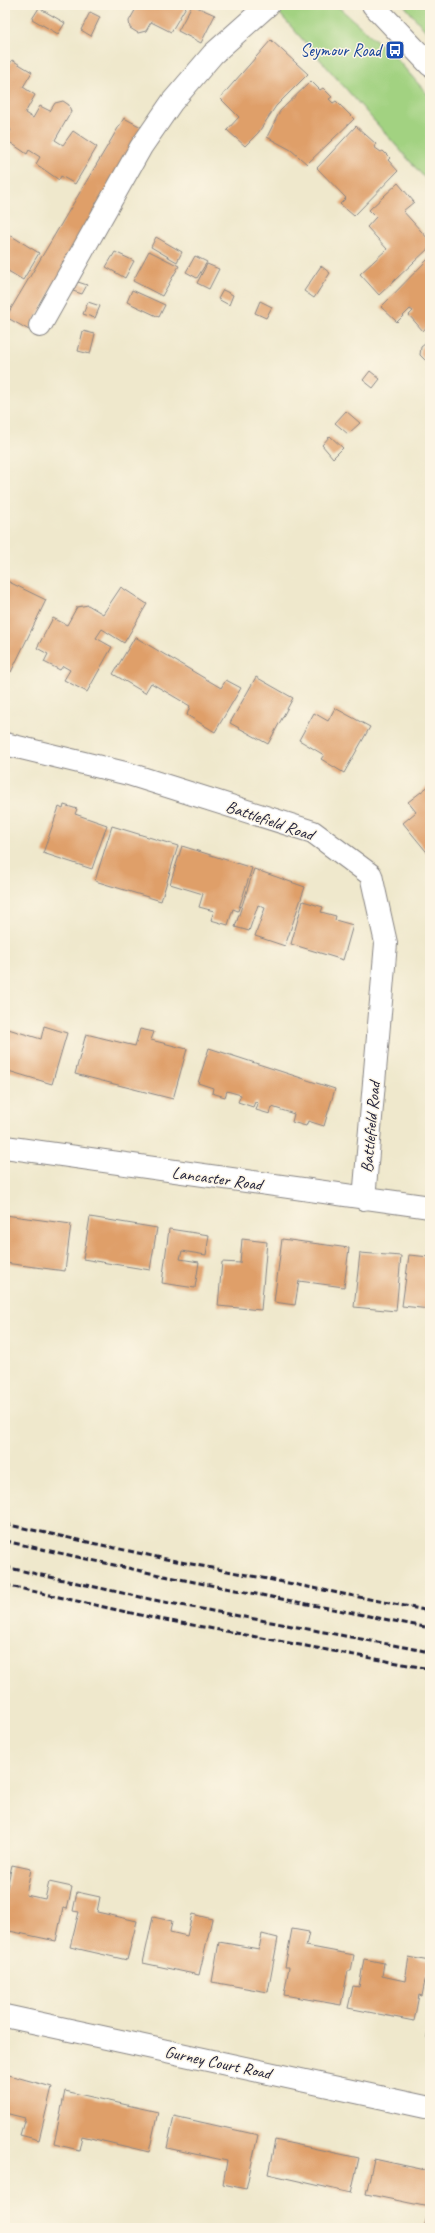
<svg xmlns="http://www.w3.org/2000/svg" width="435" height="2233" viewBox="0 0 435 2233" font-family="Caveat,sans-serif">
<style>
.green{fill:#a2d281;stroke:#627a5e}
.building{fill:#df9f69}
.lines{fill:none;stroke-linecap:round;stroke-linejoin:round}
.minor-casing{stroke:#888584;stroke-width:24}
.major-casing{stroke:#888584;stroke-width:24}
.minor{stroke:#fff;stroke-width:22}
.major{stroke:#fff;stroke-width:22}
.rail{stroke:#22223b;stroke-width:3;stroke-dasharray:6 3;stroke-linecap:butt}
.labels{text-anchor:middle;stroke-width:3;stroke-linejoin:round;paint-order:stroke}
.transit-label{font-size:17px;fill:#164399;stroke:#fcf5e5;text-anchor:end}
.street-label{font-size:17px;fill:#22223b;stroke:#fcf5e5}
</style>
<rect width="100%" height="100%" fill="#fcf5e5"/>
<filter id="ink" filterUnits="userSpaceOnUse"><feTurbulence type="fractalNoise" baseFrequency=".025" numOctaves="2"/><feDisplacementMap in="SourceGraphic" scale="8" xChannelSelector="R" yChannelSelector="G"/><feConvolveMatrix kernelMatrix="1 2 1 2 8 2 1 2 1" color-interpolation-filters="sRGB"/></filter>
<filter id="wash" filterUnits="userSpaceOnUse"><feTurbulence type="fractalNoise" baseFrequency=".012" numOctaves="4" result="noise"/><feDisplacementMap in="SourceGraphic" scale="16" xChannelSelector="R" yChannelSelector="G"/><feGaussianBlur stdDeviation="0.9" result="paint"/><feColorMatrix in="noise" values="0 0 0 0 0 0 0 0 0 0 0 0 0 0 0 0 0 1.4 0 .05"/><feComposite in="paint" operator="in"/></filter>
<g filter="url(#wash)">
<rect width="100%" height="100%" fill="#efe8cc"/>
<!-- green -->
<path class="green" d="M272,5h64l58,51 36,41v87z
M404,5h26v31z"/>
<g id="blocks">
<!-- building -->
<path class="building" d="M138,5h49l-16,27 -20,-10 -5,9 -8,2 -8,-5 -1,-7z
M192,5l23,10 -14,28 -23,-12z
M39,8l26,15 -7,11 -26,-15z
M90,12l10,5 -9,19 -10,-6z
M271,40l37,34 -32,32 -18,27 -13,13 -18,-16 12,-13 -19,-19z
M12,60l20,12 -9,15 12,8 -10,18 8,5 7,-12 10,5 5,-8 8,-2 6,4 2,7 -16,28 8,5 10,-14 24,16 -22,37 -14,-8 -2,4 -23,-16 4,-7 -11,-7 -2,4 -22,-15 6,-9 -6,-4v-54z
M311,81l9,9 3,-2 9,9 -3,2 4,4 3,-2 18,18 -47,45 -16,-14 -24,-13 13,-26z
M124,118l19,10 -34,64 -80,138 -23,-13z
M356,126l20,18 -2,3 7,5 2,-1 7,7 -2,2 10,11 -44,45 -14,-12 6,-6 -29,-30z
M398,183l16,19 -11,9 27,30v6l-51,48 -19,-21 27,-25 -20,-22 9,-10 -7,-7z
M5,232l34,21 -16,27 -18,-11z
M156,237l26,15 -5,10 -26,-15z
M149,251l30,15 -17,30 -29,-15z
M115,252l19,9 -9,17 -19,-11z
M195,256l12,6 -10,16 -11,-6z
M430,257v66l-7,8 -14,-16 4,-4 -3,-2 -13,13 -16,-15z
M207,264l12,5 -10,20 -12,-6z
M321,266l9,7 -16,25 -10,-7z
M78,282l9,3 -5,9 -9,-3z
M132,290l33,15 -6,12 -32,-15z
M223,290l10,5 -4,10 -11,-6z
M260,301l12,6 -6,11 -11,-5z
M88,302l12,4 -5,12 -12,-4z
M83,331l12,3 -5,20 -12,-3z
M430,340v22l-4,-1 -6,-6 1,-8z
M370,371l10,8 -7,9 -10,-8z
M346,411l14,12 -12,11 -13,-11z
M330,436l13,12 -10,10 -11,-13z
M5,580l41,20 -35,72 -6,-3z
M121,587l26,17 -23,39 -22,-14 -6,9 16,9 -25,45 -23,-12 6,-10 -7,-4 -3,4 -16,-8 4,-8 -11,-6 16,-30 14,7 10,-18 11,-2 15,9z
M135,637l86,51 5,-8 15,8 -26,44 -28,-17 3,-9 -39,-23 -6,10 -32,-19z
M256,677l37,21 -25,46 -38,-21z
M335,708l35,19 -26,46 -23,-14 3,-4 -25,-15 15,-27 14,8z
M430,785v71l-27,-33 13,-11 -8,-10z
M64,805l13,4 -2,5 32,11 -15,44 -49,-16 16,-46 4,2z
M112,826l66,20 -17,55 -66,-20z
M182,846l70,22 -14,43 -5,-2 -5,16 -17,-5 3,-9 -15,-4 4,-13 -33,-10z
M254,869l51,18 -20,59 -30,-10 10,-28 -7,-3 -9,26 -14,-4z
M303,901l20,6 -2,5 15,4 -1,4 18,5 -10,35 -52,-16z
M44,1026l23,7 -15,51 -47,-14v-42l36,11z
M140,1029l14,3 -3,8 36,9 -14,50 -98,-25 11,-40 49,12z
M209,1048l126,41 -11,37 -16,-5 -2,5 -14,-4 2,-8 -22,-7 -2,7 -14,-4 2,-7 -3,-1 -2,5 -15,-5 3,-7 -14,-4 -2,6 -13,-4 1,-5 -15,-5z
M5,1215l66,9 -6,47 -60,-8z
M90,1217l67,11 -7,42 -67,-11z
M169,1229l40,6 -3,20 -24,-4 -2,8 19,3 -4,26 -33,-5z
M242,1239l25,3 -6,68 -43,-4 4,-44 18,1z
M282,1239l67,9 -5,39 -45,-6 -4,24 -21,-3z
M360,1253l41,3 -5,55 -42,-4z
M409,1255l21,2v52l-28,-3z
M12,1865l19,4 -5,26 19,4 4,-17 23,5 -5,22 -4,-1 -7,33 -51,-11v-34z
M77,1892l23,5 -3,15 40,9 -10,39 -57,-13 9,-35 -6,-1z
M192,1914l20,5 -13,56 -56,-12 10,-46 19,4 -2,11 17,4z
M292,1929l17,3 -3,14 48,9 -3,16h-3l-7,34 -57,-10 5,-28h-4z
M262,1934l16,4 -10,54 -56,-10 7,-40 40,7z
M409,1957l20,4 -7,35 -3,-1 -5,26 -66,-13 5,-22 6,1 5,-28 20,4 -2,13 23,5z
M429,2023h1v15l-3,-1z
M5,2074l47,13 -13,53 -19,-5 5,-17 -20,-5z
M65,2091l93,21 -9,40 -67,-16 -3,14 -25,-6z
M174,2116l84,19 -12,54 -23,-5 4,-23 -60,-13z
M275,2140l84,18 -8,35 -83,-19z
M374,2159l56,12v55l-5,-1 4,-18 -63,-13z"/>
</g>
</g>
<g filter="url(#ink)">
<use href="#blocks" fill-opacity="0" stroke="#888584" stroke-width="1"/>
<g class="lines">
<!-- minor casing -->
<g class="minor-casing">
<path id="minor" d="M40,326l101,-179 31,-45 41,-48 55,-49
M5,744l124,30 184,58 58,43 15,68 -22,256
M5,1147l425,60
M5,2016l425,92"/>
</g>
<!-- major casing -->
<g class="major-casing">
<path id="major" d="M373,5l57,60"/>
</g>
<!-- minor -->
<use href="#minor" class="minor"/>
<!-- major -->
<use href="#major" class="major"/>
<!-- rail -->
<path class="rail" d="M5,1524l161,35 264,52
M5,1541l159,35 266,52
M5,1567l149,33 276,52
M5,1585l144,32 281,52"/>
</g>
</g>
<!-- icons -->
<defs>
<g id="bus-square" transform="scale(1)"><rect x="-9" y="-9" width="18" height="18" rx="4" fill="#1a4fb4" stroke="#fcf5e5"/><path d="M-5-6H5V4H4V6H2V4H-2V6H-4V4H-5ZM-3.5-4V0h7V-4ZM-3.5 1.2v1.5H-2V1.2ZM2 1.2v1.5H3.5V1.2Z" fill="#fff"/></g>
</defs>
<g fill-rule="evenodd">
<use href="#bus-square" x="395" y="50"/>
</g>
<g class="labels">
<!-- transit labels -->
<g class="transit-label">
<text x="381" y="56">Seymour Road</text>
</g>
<!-- street labels -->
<g class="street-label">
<text transform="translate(270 820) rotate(19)" y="6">Battlefield Road</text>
<text transform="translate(370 1127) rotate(-85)" y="6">Battlefield Road</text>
<text transform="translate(217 1178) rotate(8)" y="6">Lancaster Road</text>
<text transform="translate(218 2062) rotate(12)" y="6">Gurney Court Road</text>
</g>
</g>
<!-- margin -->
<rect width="435" height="2233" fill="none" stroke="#fcf5e5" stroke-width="20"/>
</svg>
